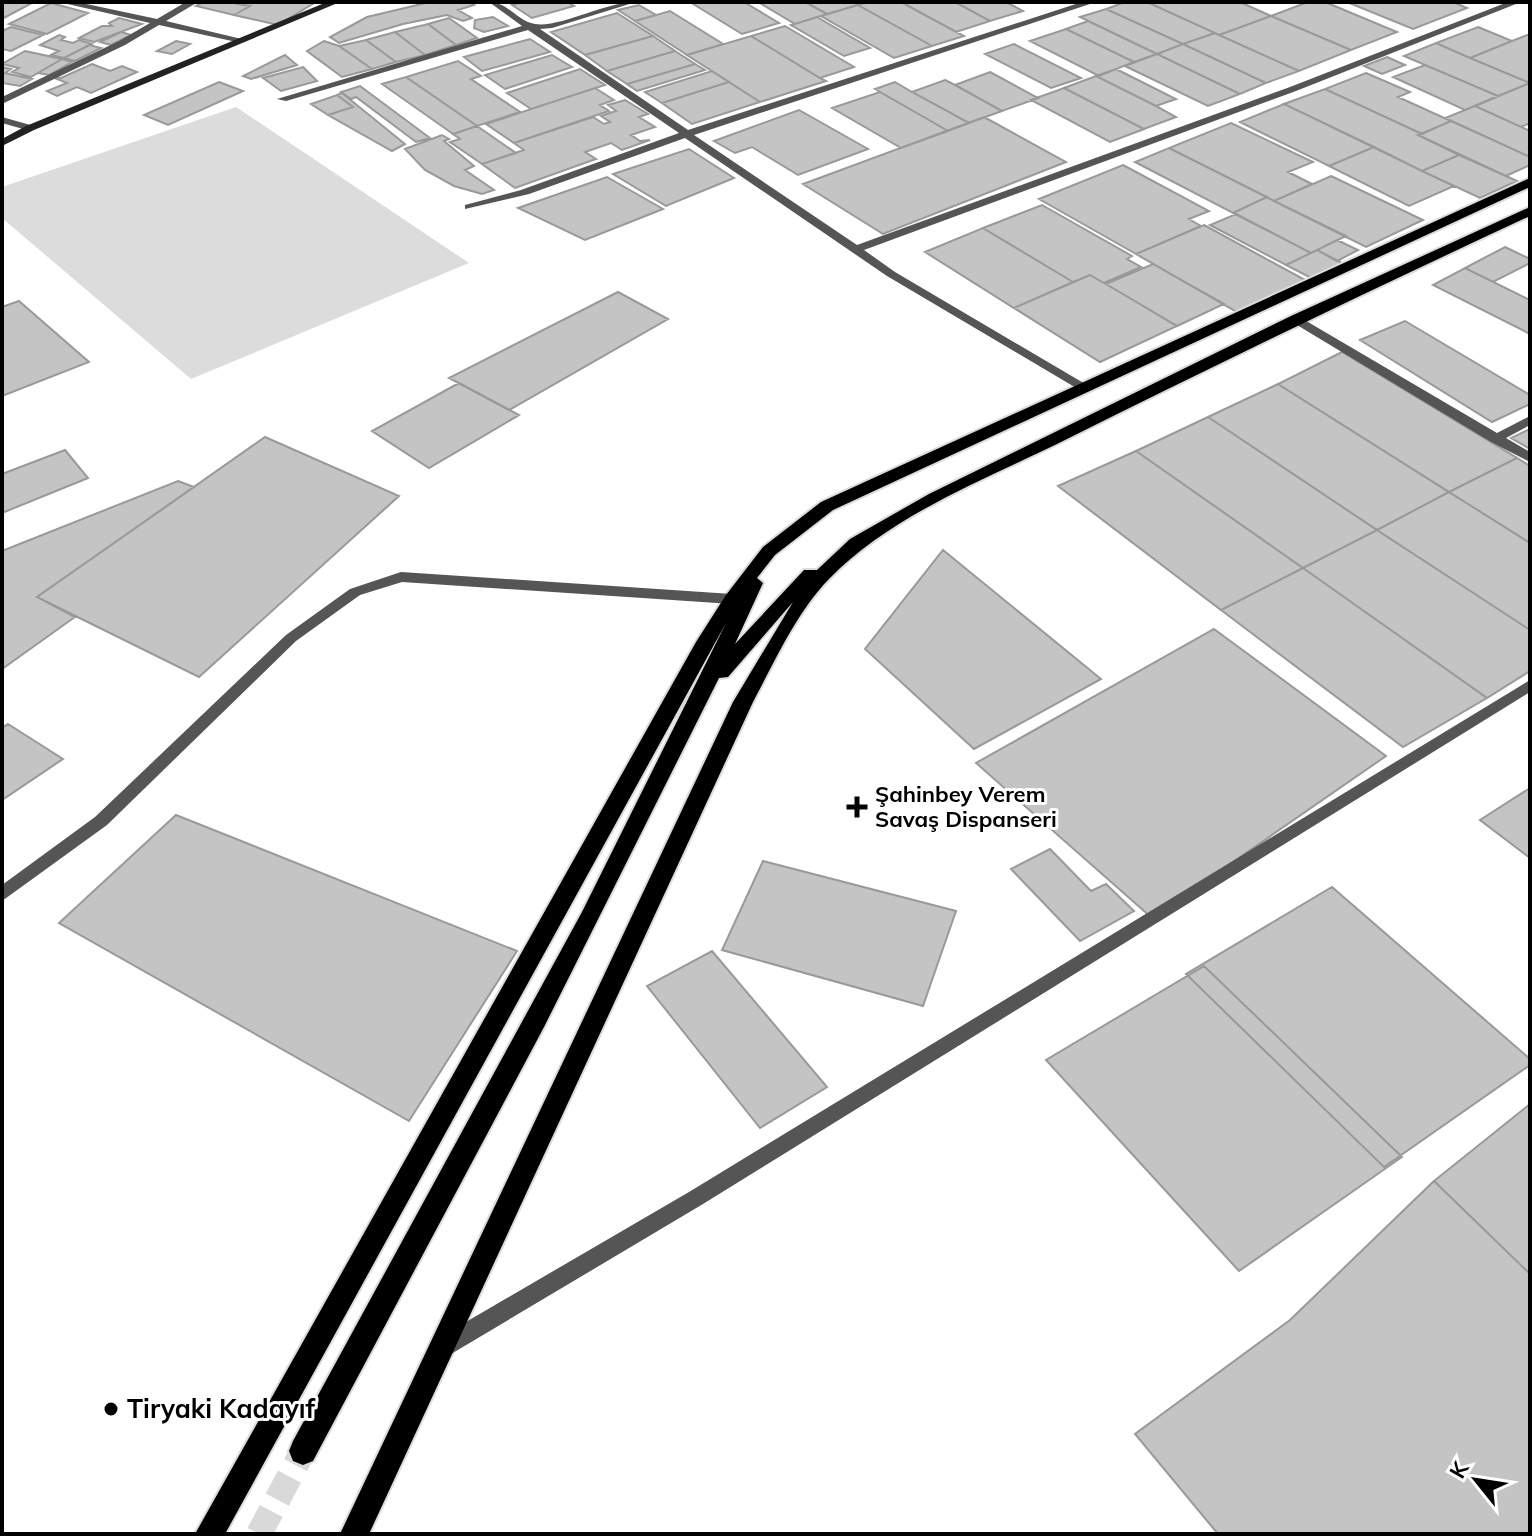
<svg xmlns="http://www.w3.org/2000/svg" width="1532" height="1536" viewBox="0 0 1532 1536" font-family="Mulish,sans-serif">
<style>
.green{fill:#dcdcdc}
.building{fill:#c4c4c4;stroke:#999;stroke-width:2}
.lines{fill:none;stroke-linecap:round;stroke-linejoin:round}
.primary-tunnel{stroke:#d9d9d9;stroke-width:26;stroke-dasharray:26 13;stroke-linecap:butt}
.primary-casing{stroke:#dbdbdb;stroke-width:4}
.street{fill:#555;fill-rule:evenodd}
.secondary{fill:#222;fill-rule:evenodd}
.primary{fill:#000;fill-rule:evenodd}
.poi-dot{fill:#000;stroke:#fff;stroke-width:3}
.labels{text-anchor:middle;stroke-width:6;stroke-linejoin:round;paint-order:stroke}
.poi-label{font-size:22px;font-weight:bold;fill:#000;stroke:#fff;text-anchor:start}
.near-poi-label{font-size:26px;font-weight:bold;fill:#000;stroke:#fff;text-anchor:start}
</style>
<rect width="100%" height="100%" fill="#fff"/>
<!-- green -->
<path class="green" d="M236,107l233,156 -278,116 -189,-161v-31z"/>
<!-- building -->
<path class="building" d="M2,2h24l6,1 -30,16z
M204,2h37l-3,2 12,2 -16,9 -38,-9z
M248,2h60l6,1 -36,22 -44,-10 16,-9 -7,-1z
M430,2h39l5,3 -16,5 14,8 -9,3 -16,-6 -44,9 -64,19 -9,-6 37,-20z
M523,2h44l7,4 -42,12 -20,-13z
M690,2h54l35,21 -37,11z
M758,2h47l22,12 -32,10z
M805,2h48l5,3 -31,9z
M868,2h33l63,34 -32,10 -74,-41z
M901,2h54l35,19 -34,11z
M955,2h51l17,9 -33,10z
M1125,2h22l68,31 -32,11 -77,-35z
M1147,2h93l31,14 -52,19z
M1325,2l72,30 -46,18 -80,-34 37,-14z
M1347,2h106l14,6 -54,21z
M51,3l37,10 -41,21 -38,-10z
M639,5l17,10 -21,6 -17,-11z
M858,5l74,41 -38,12 -73,-42z
M1106,9l77,35 -26,10 -77,-37z
M670,11l53,33 -36,11 -52,-34z
M617,13l36,23 -68,19 -34,-23z
M1271,16l80,34 -52,21 -80,-36z
M493,17l15,9 -24,6 -10,-4 1,-8z
M817,17l53,31 -26,8 -53,-31z
M119,18l23,6 -48,18 -15,-4 23,-12h10l-3,-3z
M449,18l28,20 -21,7 -28,-21z
M1088,21l69,33 -23,8 -68,-33z
M428,24l28,21 -31,10 -30,-23z
M785,26l69,41 -34,11 -69,-42z
M11,27l32,8 -32,16 -9,-2v-18z
M1478,27l34,14 -42,17 -34,-15z
M1066,29l68,33 -35,14 -69,-35z
M121,32l10,3 -20,10 -11,-3z
M395,32l30,23 -29,7 -30,-22z
M1215,33l4,2 80,36 -33,12 -83,-39z
M1530,34v49l-60,-25 42,-17z
M59,35l6,2 -4,3 12,3 6,-3 13,4 -28,14 -13,-3 8,-4 -19,-6z
M653,36l22,15 -68,20 -22,-16z
M751,36l69,42 6,3 -66,21 -73,-47z
M530,39l20,13 -68,19 -18,-14z
M366,40l30,22 -24,7 -33,-23z
M176,41l14,3 -18,10 -15,-3z
M324,41l15,5 33,23 -30,8 -35,-26z
M1436,43l34,15 60,25 -32,13 -94,-40z
M1014,44l67,34 -30,10 -66,-34z
M1183,44l83,39 -26,11 -83,-40z
M89,45l12,3 -26,13 -11,-3z
M25,51l37,8 -31,18 -19,-5 7,-4 -17,-4z
M675,51l20,13 -68,20 -20,-13z
M1157,54l83,40 -32,12 -83,-40z
M285,55l12,10 -46,14 -8,-3z
M552,55l20,12 -67,22 -20,-14z
M1387,57l18,8 -23,9 -18,-8z
M62,59l10,3 -23,13 -11,-2z
M458,61l23,15 -10,3 49,33 -43,14 -71,-49z
M92,64l18,7 12,-5 15,6 -46,21 -14,-6 -20,9 -10,-5 20,-8 -15,-6 9,1z
M695,64l10,6 -68,21 -10,-7z
M1425,65l73,31 -33,14 -72,-33z
M2,67l9,2 -6,4 27,6 -12,7 -18,-3z
M303,67l14,14 -36,10 -18,-13z
M580,69l25,16 -74,24 -24,-16z
M1116,69l60,30 -20,7 -60,-30z
M712,71l17,11 -67,21 -17,-11z
M990,72l48,26 -36,13 -47,-26z
M1366,73l44,19 -12,5 53,24 -29,13 -97,-45z
M1096,76l60,30 20,11 -32,12 -80,-41z
M406,77l71,49 -24,8 -71,-50z
M945,80l10,5 47,26 -33,12 -57,-31z
M219,82l24,9 -75,34 -24,-10z
M729,82l31,20 -68,22 -30,-21z
M895,82l17,10 57,31 -21,8 -73,-42z
M1530,83v40l-9,4 -46,-21z
M360,86l70,52 -14,4 -60,-45 -5,2 -10,-7z
M595,88l19,12 -14,5 9,6 -95,32 -28,-19z
M1064,88l80,41 -34,13 -79,-42z
M1325,89l97,45 -4,1 41,20 -37,16 -138,-67z
M880,92l68,39 -47,17 -69,-40z
M342,93l63,51 -13,7 -64,-36 25,-8 -16,-12z
M337,95l16,12 -25,8 -17,-11z
M625,100l23,14 -9,3 16,10 -24,8 9,6 10,-1 -28,10 -11,-7 -26,9 11,7 -81,29 -33,-24 42,-14 -10,-7 79,-26 11,7 6,-2 -9,-6 15,-5 -8,-6z
M1284,104l90,43 -45,19 -89,-44z
M1475,106l55,25v26l-85,-39z
M799,110l69,39 -70,26 -46,-28 -17,6 -21,-12z
M984,117l82,45 -183,72 -80,-50z
M1451,121l79,36v8l-24,11 -88,-41z
M1231,123l82,39 -25,10 24,12 -38,17 -105,-53z
M477,126l39,27 -34,11 -32,-22 10,-3 -7,-5z
M442,135l7,4 -5,2 30,25 -9,4 29,20 -12,4 -28,-8 -29,-16 -20,-21z
M1374,147l48,24 32,15 -45,20 -80,-40z
M1169,148l98,49 -34,16 -98,-51z
M689,149l45,29 -68,28 -53,-32z
M1459,155l47,21 11,5 -37,17 -58,-27z
M1123,165l86,46 -20,8 12,7 -65,28 -97,-55z
M1331,176l92,44 -57,27 -92,-46z
M607,177l56,32 -78,31 -67,-32z
M1267,197l7,4 72,35 -35,17 -78,-40z
M1042,205l90,51 -5,3 14,8 -37,16 -14,-8 -17,7 -90,-54z
M1236,214l75,39 -25,12 -76,-40z
M1204,225l101,55 -68,32 -101,-58z
M983,228l90,54 -59,26 -89,-56z
M1337,240l21,10 -21,11 -20,-11z
M1505,247l25,12v4l-37,19 -28,-14z
M1317,250l27,14 -31,15 -27,-14z
M1153,264l71,40 -47,22 -71,-42z
M1465,268l65,32v34l-97,-49z
M1090,275l14,8 73,43 -77,36 -86,-54z
M618,292l50,27 -159,91 -60,-32z
M19,301l70,61 -87,34v-89z
M1405,321l125,74v9l-38,18 -132,-82z
M1342,352l175,106 -68,34 -171,-108z
M459,383l60,32 -90,53 -57,-37z
M1278,384l171,108 -72,38 -169,-113z
M1208,417l169,113 -74,38 -167,-117z
M1530,429v20l-19,-11z
M265,437l134,59 -200,181 -162,-80z
M65,450l23,28 -86,35v-39z
M1136,451l167,117 -82,42 -163,-124z
M1517,458l13,8v77l-81,-51z
M178,481l16,6 -157,110 38,20 -73,52v-118z
M1449,492l81,51v87l-153,-100z
M1377,530l153,100v41l-43,27 -184,-130z
M943,550l158,129 -127,70 -109,-100z
M1303,568l184,130 -84,49 -182,-137z
M1214,629l172,127 -234,162 -176,-155z
M8,724l55,35 -61,41v-72z
M1530,788v70l-50,-38z
M176,815l341,136 -108,170 -350,-198z
M1050,849l41,42 15,-7 28,27 -54,30 -69,-72z
M763,861l193,50 -33,95 -201,-56z
M1332,887l198,172v6l-146,102 -198,-193z
M712,951l115,136 -67,41 -113,-142z
M1204,966l198,191 -163,114 -193,-211z
M1530,1104v170l-96,-93z
M1434,1181l96,93v260h-312l-83,-100 155,-114z"/>
<g class="lines">
<!-- primary-tunnel -->
<path class="primary-tunnel" d="M259,1534l44,-83"/>
<!-- primary casing -->
<g class="primary-casing">
<path id="primary" d="M1530,178v9l-697,323 -58,45 -18,23 6,5 -28,61 69,-74h13l33,-31 79,-45 362,-178 239,-109v9c-155,72 -309,146 -463,223 -80,40 -175,75 -238,140 -33,34 -54,82 -76,123l-384,832h-29l393,-832 60,-100 -65,75 -9,1 -175,349 -231,434 -10,4 -10,-4 -4,-10 4,-10 289,-529 144,-289 -501,911h-30l501,-892 30,-47 37,-48 58,-45z"/>
</g>
<!-- street -->
<path class="street" d="M59,2h18l80,17 29,-17h12l-32,19 80,19 -5,3 -82,-18 -34,20 -123,59v-7l117,-56 31,-18z
M489,2c19,0 28,19 46,22 25,4 70,-22 101,-22l-84,26 -12,1 148,101 394,-128h14l-402,133 163,110 433,-158 218,-85h13l-225,89 -432,159 31,22 192,113 2,3 -6,4 -196,-116 -202,-138 -156,56 -64,15v-4l56,-15 158,-57 -151,-103 -242,71 -9,-2 245,-73z
M2,117l32,9 1,2 -5,3 -28,-8z
M1296,315l201,118 33,-17v9l-24,13 24,14v10l-39,-20 -199,-120v-6z
M401,572l331,22 7,5 -7,5 -330,-22 -42,13 -64,46 -189,184 -105,76v-16l93,-68 191,-182 64,-46z
M1530,680v12l-827,512 -252,150 -8,3 -8,-3 -3,-7 3,-7 254,-148z"/>
<!-- secondary -->
<path class="secondary" d="M327,2h13l-306,128 -32,16v-7l24,-13z"/>
<!-- primary -->
<use href="#primary" class="primary"/>
</g>
<!-- markers -->
<g class="poi-dot">
<path d="M853 795h8v8h8v8h-8v8h-8v-8h-8v-8h8z"/>
<circle cx="111" cy="1409" r="8"/>
</g>
<g class="labels">
<!-- poi labels -->
<g class="poi-label">
<text x="875" y="802">Şahinbey Verem<tspan x="875" dy="25">Savaş Dispanseri</tspan></text>
</g>
<!-- near-poi labels -->
<g class="near-poi-label">
<text x="127" y="1418">Tiryaki Kadayıf</text>
</g>
</g>
<!-- border -->
<rect width="1532" height="1536" fill="none" stroke="#000000" stroke-width="8"/>
<!-- north arrow -->
<g transform="translate(1476 1480) rotate(300)" stroke="#ffffff" stroke-width="6" paint-order="stroke">
<path d="M0-6L14 30L0 20L-14 30Z" fill="#000000"/>
<text y="-12" font-size="22" font-weight="bold" text-anchor="middle" fill="#000000">K</text>
</g>
</svg>
